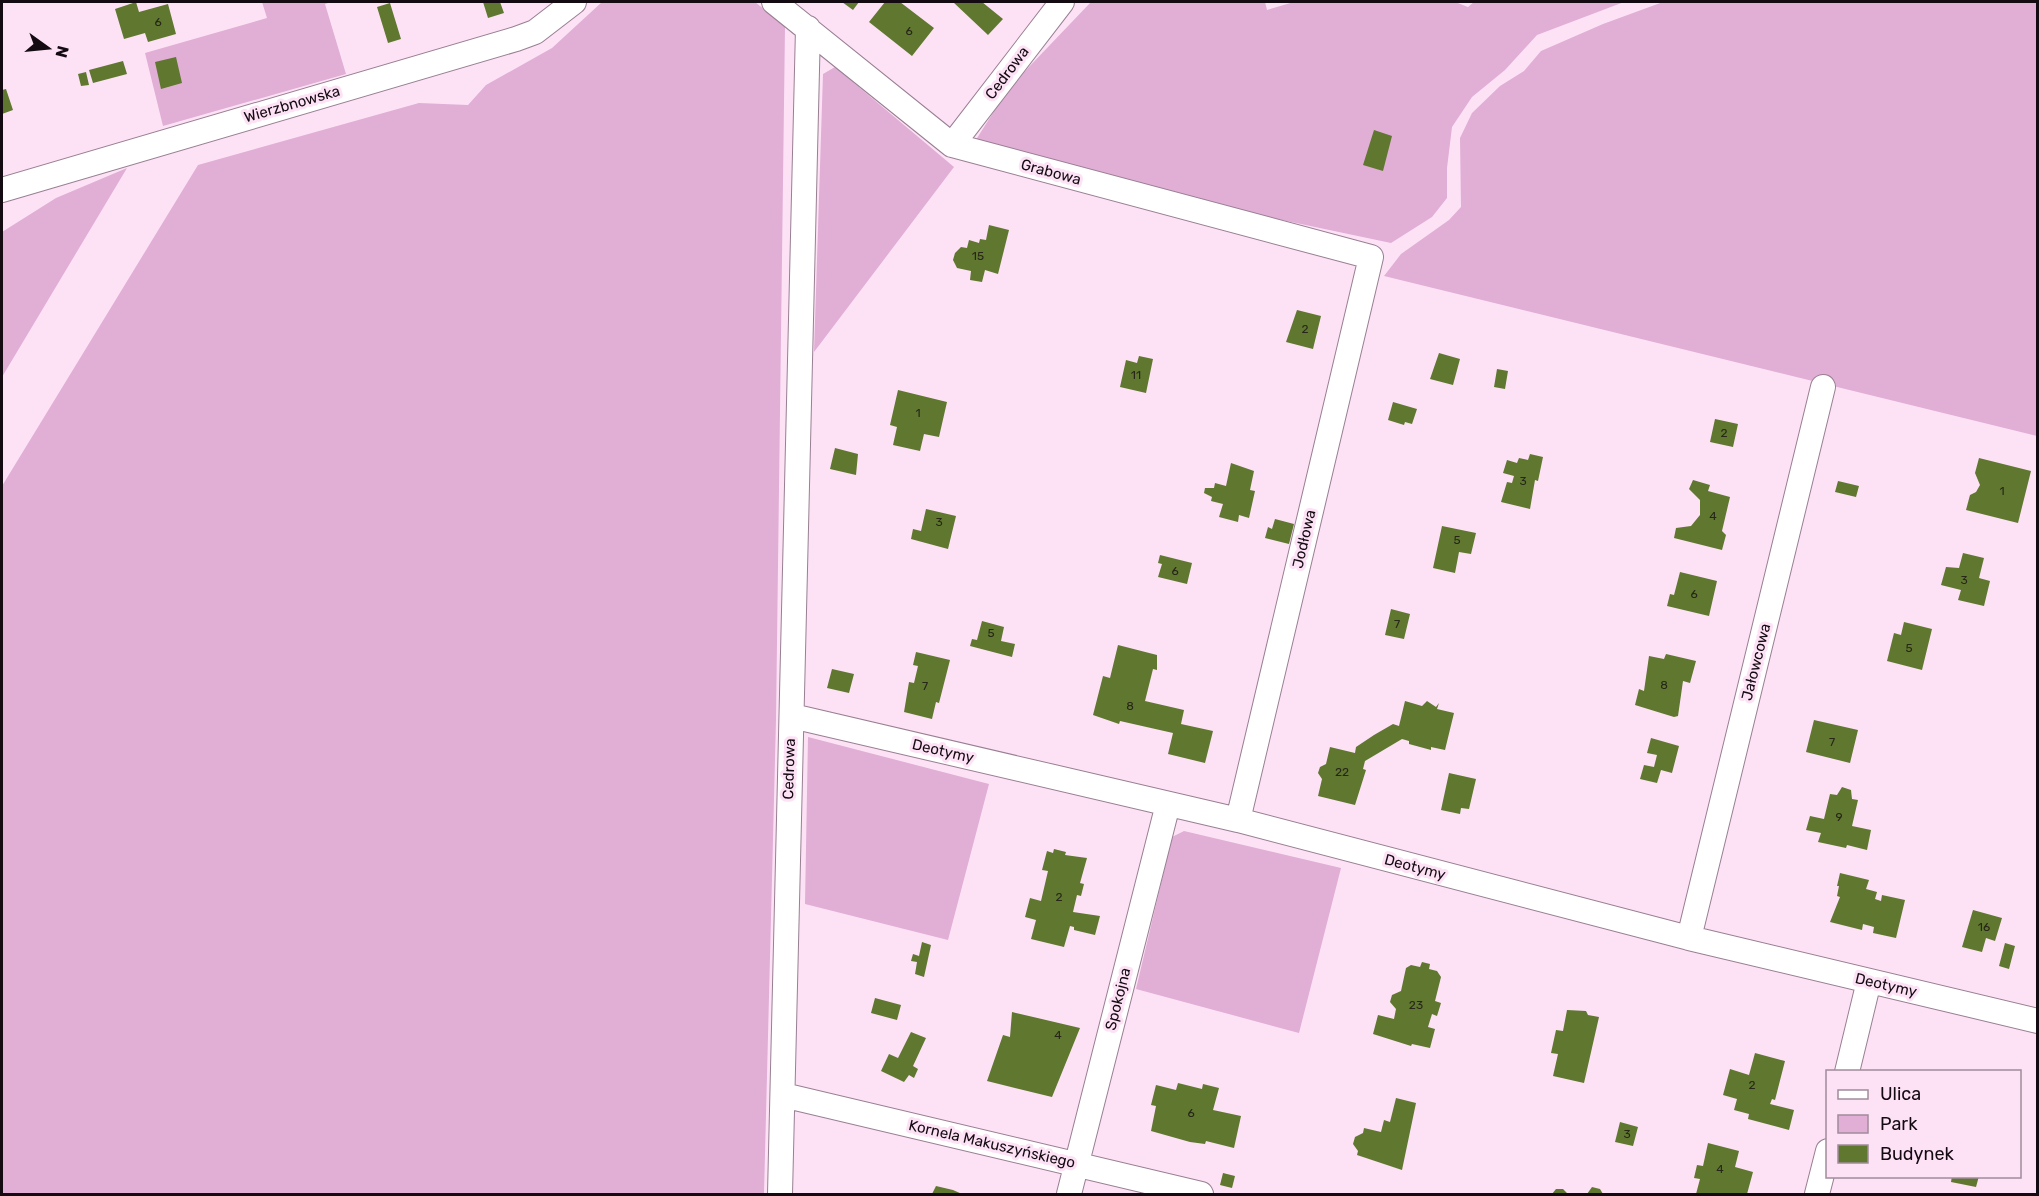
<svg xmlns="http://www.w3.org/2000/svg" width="2039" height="1196" viewBox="0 0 2039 1196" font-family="Rubik,sans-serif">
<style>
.green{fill:#e1aed5}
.building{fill:#5f772f}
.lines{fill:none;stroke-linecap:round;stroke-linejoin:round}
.minor-casing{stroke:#987f92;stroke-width:26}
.minor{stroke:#fff;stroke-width:24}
.labels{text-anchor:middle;stroke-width:6;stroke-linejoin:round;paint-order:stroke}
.number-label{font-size:12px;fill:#272619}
.street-label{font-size:15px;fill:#140b12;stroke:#fde2f6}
</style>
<rect width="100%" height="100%" fill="#fde2f6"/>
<!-- green -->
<path class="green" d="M262,2h69l-6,2 21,70 -183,52 -18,-73 122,-35z
M602,2h153l30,24 -9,694 -12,474h-762v-708l196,-321 221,-62 49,2 18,-20 66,-37z
M1091,2h174l2,8 27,-8h161l13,5 6,-5h150l-87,33 -32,35 -33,27 -20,30 -5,41v30l-15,19 -41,26 -157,-33 -110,-32 -150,-35 34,-54z
M1663,2h374v434l-653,-160 17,-22 48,-34 12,-13 -1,-69 12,-25 28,-27 24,-15 17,-20 62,-27z
M835,67l119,100 -140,185 9,-278z
M127,168l-125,209v-145l54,-34z
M808,737l181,47 -41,156 -143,-36z
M1184,831l157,37 -42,165 -163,-44 36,-152z"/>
<!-- building -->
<path class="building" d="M136,2l3,10 29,-8 8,30 -28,8 -3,-9 -21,6 -9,-30z
M483,2h17l4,11 -16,5z
M842,2h17l-6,8z
M885,2h15l34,26 -22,28 -43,-34z
M953,2h29l21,17 -15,16z
M390,3l11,36 -13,4 -11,-36z
M176,57l6,26 -21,6 -6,-27z
M123,61l4,13 -34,9 -4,-13z
M86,72l3,13 -8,1 -3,-12z
M6,89l7,21 -11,4v-24z
M1374,130l18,6 -9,35 -20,-6z
M989,225l20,5 -11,44 -13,-4 -3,12 -12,-2 1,-9 -14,-3 -4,-8 2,-7 6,-6 6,1 2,-8 10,3 1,-4 6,1z
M1297,310l24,6 -8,33 -27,-7z
M1439,353l21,6 -7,26 -23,-6z
M1139,356l14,3 -7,34 -26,-6 6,-27 11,3z
M1497,369l11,2 -3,18 -11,-2z
M898,390l49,12 -8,35 -15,-3 -4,17 -27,-6 4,-18 -7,-2z
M1393,402l24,7 -5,15 -7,-2 -1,3 -16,-5z
M1715,419l23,5 -5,23 -23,-5z
M835,448l23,6 -2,21 -26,-6z
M1530,454l13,3 -5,24 -3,-1 -5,29 -29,-7 6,-20 5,1 2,-7 -11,-3 4,-13 10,3 2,-5 9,2z
M1979,458l52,13 -13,52 -52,-13 4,-15 6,-3 4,-7 -5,-12z
M1231,463l23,8 -4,19 5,1 -6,27 -10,-3 -1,7 -19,-5 4,-13 -12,-3 1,-4 -8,-4 1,-5h9l1,-5 11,3z
M1693,480l17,5 -2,6 22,6 -8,34 4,4 -4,15 -48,-12 2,-10 15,-2 9,-11v-15l-11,-11z
M1838,481l21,5 -3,11 -21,-5z
M926,509l30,7 -8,33 -37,-10 2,-10 8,2z
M1275,519l19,5 -5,20 -24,-6 3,-11 4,2z
M1442,526l34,7 -5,21 -12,-2 -4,21 -22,-5z
M1963,553l21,5 -5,20 11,3 -6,25 -26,-6 3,-10 -20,-5 5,-18 13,1z
M1160,555l32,8 -5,21 -29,-7 4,-13 -4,-1z
M1680,572l37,9 -8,35 -42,-10 3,-12 4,1z
M1391,609l19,5 -6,25 -19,-4z
M982,621l22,6 -3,14 14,3 -3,13 -42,-11 2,-7 5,1z
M1904,622l28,7 -10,41 -35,-9 7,-28 7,2z
M1118,645l39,10v15l-4,-1 -8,32 39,9 -3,14 32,7 -8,32 -37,-9 5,-21 -53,-12 -1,3 -26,-9 10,-39 7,2z
M916,652l34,8 -11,43 -3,-1 -4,17 -28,-7 5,-30 5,1 4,-17 -5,-1z
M1666,654l30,7 -6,22 -7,-2 -5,35 -4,1 -39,-12 4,-16 5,2 5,-35 15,3z
M832,669l22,5 -5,19 -22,-5z
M1405,701l17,5 5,-5 9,6 3,-4 -2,6 17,4 -9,37 -14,-3v3l-22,-6v-3l-7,-2 -37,22 -2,8 3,1 -11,35 -37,-9 4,-17 -4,-6 2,-6 6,-3 4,-17 25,6 1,-6 18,-12 19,-11 6,2z
M1814,720l44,10 -8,33 -44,-11z
M1651,738l28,8 -7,27 -11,-3 -4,13 -17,-4 4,-14 10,2 3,-12 -10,-2z
M1449,773l27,6 -7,30 -8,-1 -1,6 -19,-4z
M1842,787l9,3 1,9 6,1 -6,26 19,4 -4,20 -20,-5 -1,3 -28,-6 3,-9 -15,-3 4,-14 14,3 6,-25 7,1z
M1054,849l12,3 -1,3 22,3 -7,25 4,1 -3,12 -4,-1 -4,17 27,4 -5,19 -21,-5v-3l-4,-1 -6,21 -33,-8 5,-19 -11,-3 5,-19 11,3 7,-30 -6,-1 5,-19 6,2z
M1840,873l29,7 -3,9 11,3 -2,7 6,2 1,-6 23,5 -9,38 -23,-5 1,-6 -11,-3 -1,6 -32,-8 10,-25 -3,-1 2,-10h-2z
M1973,910l29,8 -7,23 -9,-3 -4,14 -20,-5z
M922,942l9,3 -7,32 -9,-3 2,-12 -6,-1 2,-7 6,2z
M2005,943l10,3 -6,23 -10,-3z
M1422,962l8,2 -1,5 8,2 4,6 -6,24 6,2 -4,13 -5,-2 -4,13 7,2 -5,19 -18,-4 -1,2 -38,-12 5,-19 16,4 2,-10 -6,-7 2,-7 9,-4 5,-23 5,-3 9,2z
M875,998l26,7 -4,15 -26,-7z
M1567,1010l19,1 2,4 11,2 -15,66 -31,-7 5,-22 -7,-1 5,-23 7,1z
M1012,1012l68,16 -28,69 -65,-16 16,-46 7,2z
M911,1032l15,6 -13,28 5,3 -4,9 -5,-3 -5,7 -23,-11 8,-17 9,4z
M1755,1053l30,8 -10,39 -3,-1 -2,5 24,6 -5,20 -41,-11 1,-5 -15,-4 3,-11 -14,-4 7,-26 19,6z
M1178,1083l24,6 1,-5 16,4 -6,22 28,6 -7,32 -28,-7 -1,3 -15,-2 -39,-11 5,-25 -5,-1 5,-20 20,5z
M1396,1098l20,5 -14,67 -45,-15 1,-4 -5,-7 2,-7 8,-4 1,-5 17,4 3,-12 6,2z
M1620,1122l18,5 -5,19 -18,-4z
M1708,1143l31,8 -4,16 18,5 -6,22h-51l4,-15 -6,-1 3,-13 6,1z
M1223,1173l12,3 -3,12 -12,-3z
M1952,1176h27l-3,11 -25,-5z
M936,1186l17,4 9,4h-30z
M1592,1187l8,2 3,5h-16z
M1556,1189h7l5,5h-16z"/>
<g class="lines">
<!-- minor casing -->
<g class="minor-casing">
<path id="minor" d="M774,2l178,143 419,112 -133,563
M952,145l110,-143
M2,190l514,-151 19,-7 39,-30
M792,716l446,104 451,118 349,83
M1689,938l134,-551
M1847,1072l22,-91
M783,1095l418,99
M780,1194l28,-1166
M1069,1194l99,-390
M1817,1194l11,-43"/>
</g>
<!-- minor -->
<use href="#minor" class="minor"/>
</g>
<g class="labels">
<!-- number labels -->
<g class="number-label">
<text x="158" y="26">6</text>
<text x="909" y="35">6</text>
<text x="978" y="260">15</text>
<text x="1305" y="333">2</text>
<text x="1136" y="379">11</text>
<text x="918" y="417">1</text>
<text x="1724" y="437">2</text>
<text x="1523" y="485">3</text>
<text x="2002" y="495">1</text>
<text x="1713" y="520">4</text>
<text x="939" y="526">3</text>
<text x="1457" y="544">5</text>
<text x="1175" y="575">6</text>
<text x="1964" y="584">3</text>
<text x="1694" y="598">6</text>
<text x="1397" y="628">7</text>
<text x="991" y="637">5</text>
<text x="1909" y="652">5</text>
<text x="1664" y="689">8</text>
<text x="925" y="690">7</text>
<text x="1130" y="710">8</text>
<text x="1832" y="746">7</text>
<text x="1342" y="776">22</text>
<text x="1839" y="821">9</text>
<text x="1059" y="901">2</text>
<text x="1984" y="931">16</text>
<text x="1416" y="1009">23</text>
<text x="1058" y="1039">4</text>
<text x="1752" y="1089">2</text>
<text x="1191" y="1117">6</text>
<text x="1627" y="1138">3</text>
<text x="1720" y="1173">4</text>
</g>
<!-- street labels -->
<g class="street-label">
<text transform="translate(1007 73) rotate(-53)" y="5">Cedrowa</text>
<text transform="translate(292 104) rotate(-16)" y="5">Wierzbnowska</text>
<text transform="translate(1051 172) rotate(15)" y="5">Grabowa</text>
<text transform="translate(1304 539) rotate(-77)" y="5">Jodłowa</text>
<text transform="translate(1756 662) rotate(-76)" y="5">Jałowcowa</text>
<text transform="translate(943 751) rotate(13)" y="5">Deotymy</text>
<text transform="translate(789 769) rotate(-88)" y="5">Cedrowa</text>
<text transform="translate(1415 867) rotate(15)" y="5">Deotymy</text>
<text transform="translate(1886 985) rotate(13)" y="5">Deotymy</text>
<text transform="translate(1118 999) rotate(-76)" y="5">Spokojna</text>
<text transform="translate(992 1144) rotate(13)" y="5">Kornela Makuszyńskiego</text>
</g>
</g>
<!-- border -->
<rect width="2039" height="1196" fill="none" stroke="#140b12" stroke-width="6"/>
<!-- legend -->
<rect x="1826" y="1070" width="195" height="108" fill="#fde2f6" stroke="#a08c9b" stroke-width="1.5"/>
<rect x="1838" y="1090" width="30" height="9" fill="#ffffff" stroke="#a08c9b" stroke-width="1.5"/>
<text x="1880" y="1100" font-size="18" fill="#140b12">Ulica</text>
<rect x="1838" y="1115" width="30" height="18" fill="#e1aed5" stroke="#a08c9b" stroke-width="1.5"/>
<text x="1880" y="1130" font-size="18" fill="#140b12">Park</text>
<rect x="1838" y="1145" width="30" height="18" fill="#5f772f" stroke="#a08c9b" stroke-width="1.5"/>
<text x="1880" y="1160" font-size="18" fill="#140b12">Budynek</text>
<!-- north arrow -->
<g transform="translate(48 48) rotate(105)" stroke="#fde2f6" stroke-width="4.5" paint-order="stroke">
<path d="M0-4.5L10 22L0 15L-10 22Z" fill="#140b12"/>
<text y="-9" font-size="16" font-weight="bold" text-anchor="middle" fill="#140b12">N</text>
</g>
</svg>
